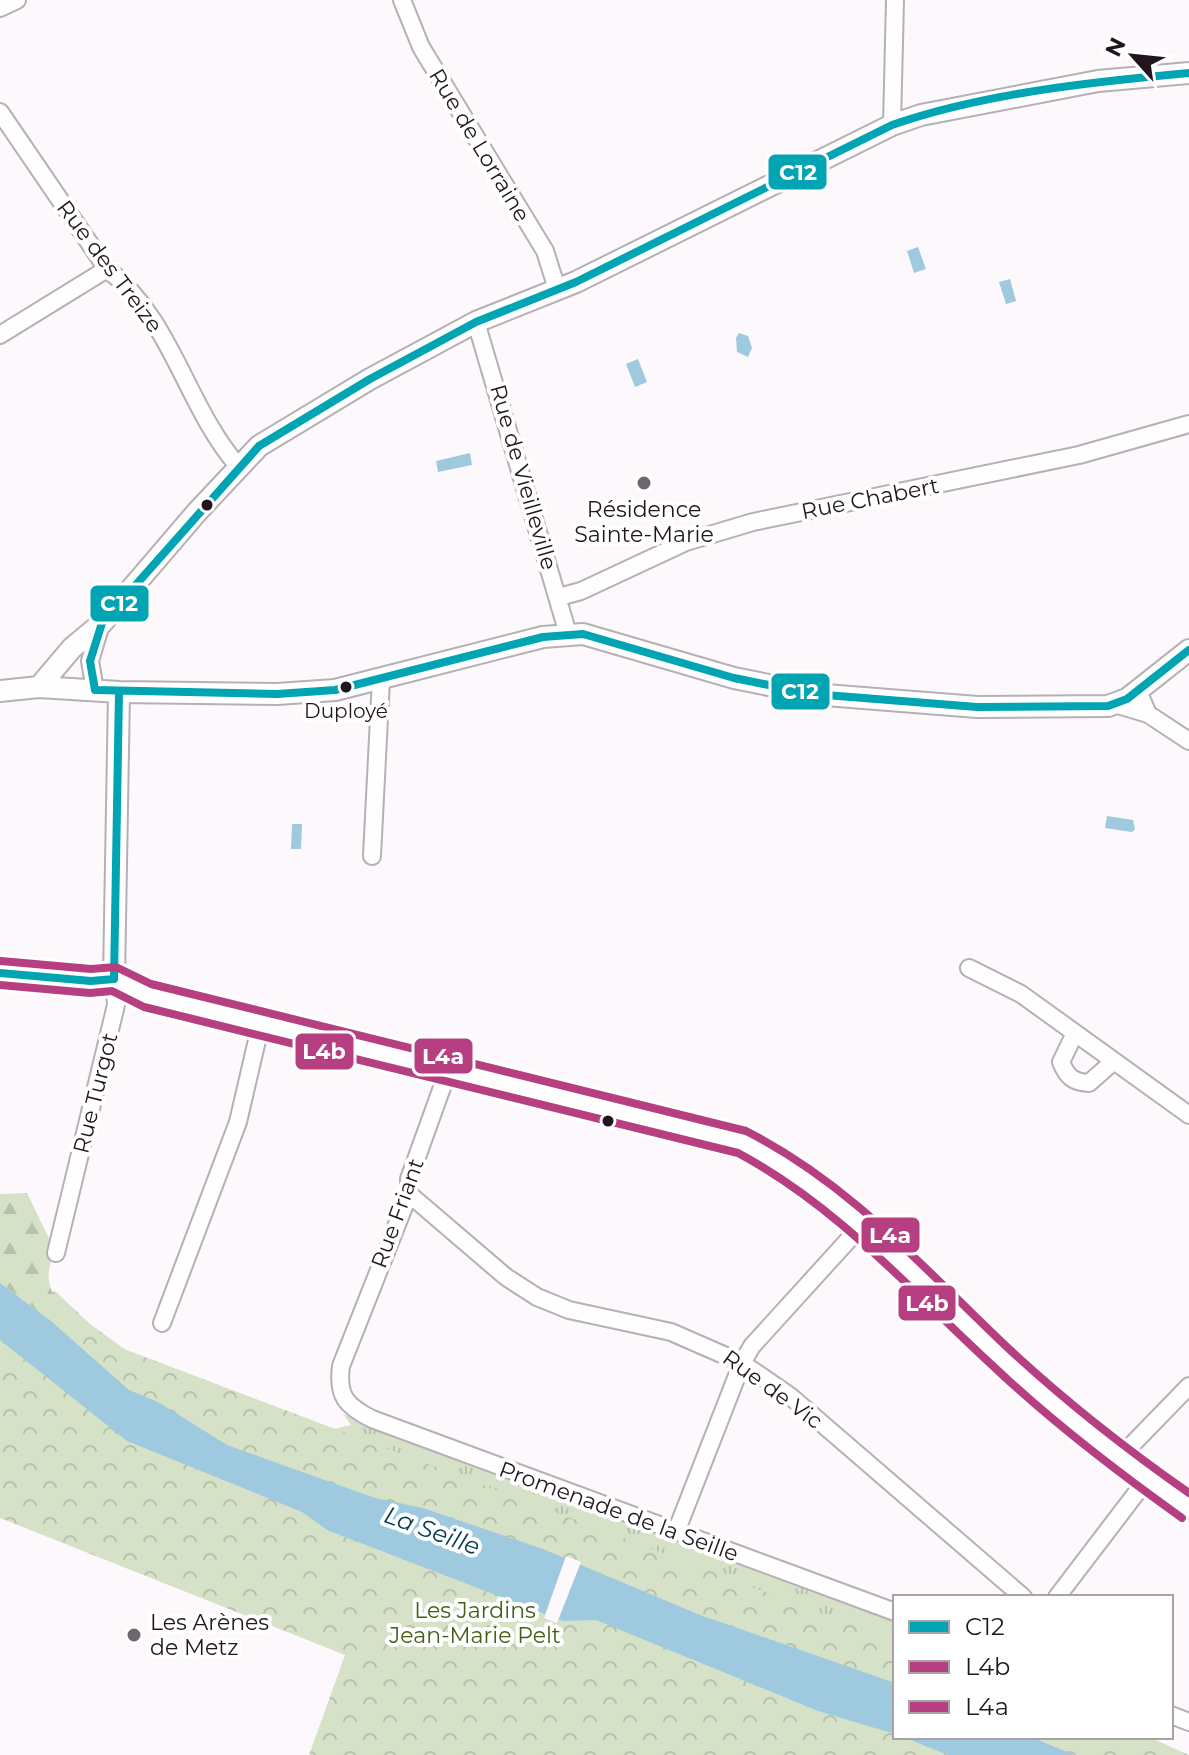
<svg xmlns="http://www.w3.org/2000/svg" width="1189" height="1755" viewBox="0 0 1189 1755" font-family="Montserrat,sans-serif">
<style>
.grass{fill:url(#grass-tufts)}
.forest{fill:url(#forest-firs)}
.park{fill:url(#park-crowns)}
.water{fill:#9ec9de}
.pier{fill:#fcf8fb}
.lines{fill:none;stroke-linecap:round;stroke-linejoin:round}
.minor-casing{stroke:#b7afb6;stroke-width:20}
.tertiary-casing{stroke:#b7afb6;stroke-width:24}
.minor{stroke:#fffefe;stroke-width:16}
.tertiary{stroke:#fffefe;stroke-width:20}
.bus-1-casing{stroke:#fff;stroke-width:14}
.bus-2-casing{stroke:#fff;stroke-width:14}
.bus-3-casing{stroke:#fff;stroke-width:14}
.bus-1{stroke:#00a4b2;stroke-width:8}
.bus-2{stroke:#b63f82;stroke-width:8}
.bus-3{stroke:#b63f82;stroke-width:8}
.poi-dot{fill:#6e656d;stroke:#fff;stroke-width:3}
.bus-dot{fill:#211620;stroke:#fff;stroke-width:3}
.labels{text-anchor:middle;stroke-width:8;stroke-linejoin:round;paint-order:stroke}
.bus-label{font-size:20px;fill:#211620;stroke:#fff}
.street-label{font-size:22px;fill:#211620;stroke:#fff}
.poi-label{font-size:22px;fill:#211620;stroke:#fff}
.park-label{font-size:22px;fill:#426015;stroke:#fff}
.water-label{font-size:24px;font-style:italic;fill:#003a4e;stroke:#fff}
.line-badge{stroke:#fff;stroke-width:3}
.badge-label{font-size:22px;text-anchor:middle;font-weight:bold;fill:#fff}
</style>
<defs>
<pattern id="grass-tufts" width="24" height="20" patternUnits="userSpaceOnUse" patternTransform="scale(2)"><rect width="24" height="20" fill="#d6e2c7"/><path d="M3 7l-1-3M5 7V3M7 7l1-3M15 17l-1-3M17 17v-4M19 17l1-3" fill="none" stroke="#b7c1ab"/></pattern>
<pattern id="forest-firs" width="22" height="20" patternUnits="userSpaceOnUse" patternTransform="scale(2)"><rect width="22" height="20" fill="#d6e2c7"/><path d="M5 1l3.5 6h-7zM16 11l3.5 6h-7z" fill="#b7c1ab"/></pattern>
<pattern id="park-crowns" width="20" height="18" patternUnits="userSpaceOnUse" patternTransform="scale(2)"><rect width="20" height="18" fill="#d6e2c7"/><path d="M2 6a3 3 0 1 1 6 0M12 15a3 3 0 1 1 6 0" fill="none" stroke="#b7c1ab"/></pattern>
</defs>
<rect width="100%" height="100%" fill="#fcf8fb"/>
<!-- grass -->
<path class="grass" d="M55,1291l35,33 48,35 191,71 22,-5 -8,-11 552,207v81l-884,-387z"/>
<!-- forest -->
<path class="forest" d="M27,1193l29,60c-24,35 16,71 44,86l-49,-18 -51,-38v-89z"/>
<!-- park -->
<path class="park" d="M0,1302l895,339v96h254l40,18h-880l36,-100 -345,-137z"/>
<!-- water -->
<path class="water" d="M918,247l8,22 -12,4 -7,-22z
M1010,279l6,22 -10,3 -7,-22z
M739,333l9,3 4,12 -4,9 -11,-5 -1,-14z
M638,359l9,23 -12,5 -9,-23z
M470,453l2,12 -34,7 -2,-11z
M1107,816l26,4 2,9 -3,3 -27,-4z
M292,824h10l-1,25h-10z
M0,1283l51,38 78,69 29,12 69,43 148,53 48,10 120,41 157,66 195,68v51l-77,-23 -222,-91 -33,1 -236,-91 -25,-18 -175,-71 -127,-101z
M903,1737h128l43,18h-126z"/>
<!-- pier -->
<path class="pier" d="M566,1556l15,6 -24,61 -13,-5z"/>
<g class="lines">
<!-- minor casing -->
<g class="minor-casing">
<path id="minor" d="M402,0l19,47 124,204 12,38
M0,8l17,-8
M0,112l107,157c65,50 79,137 131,197
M892,125l3,-125
M476,322l92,312
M0,335l107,-66
M559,597l22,-6 105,-49 67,-20 326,-67 110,-31
M95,690l-5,-29 11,-37
M1118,705l30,9 -10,-23
M1148,714l41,27
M372,856l9,-177
M969,968l52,26 168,121
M0,973l91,8 23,-2 2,26 -60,248
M1075,1033l-14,29c6,15 12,20 28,21l25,-22
M449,1068l-40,111v15l-68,172c-4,30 5,40 31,53l523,193
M409,1194l97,83 31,20 32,13 102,22 71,31 48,33 233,201
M162,1323l76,-201 23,-99
M1119,1458l70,-72
M676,1532l66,-169 10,-17 110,-121
M1057,1597l90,-118
M1171,1715l18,7"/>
</g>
<!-- tertiary casing -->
<g class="tertiary-casing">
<path id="tertiary" d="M39,687l33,-39 30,-25 95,-111 62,-66 111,-67 106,-57 100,-40 316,-157 29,-10 177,-34 91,-8
M0,691l39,-4 80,5 158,2 58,-4 208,-53 40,-3 151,44 79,16 164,13 131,-1 19,-7 62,-49
M119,692l-5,287 33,16 549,133c127,34 211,142 303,228 59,55 123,106 190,152"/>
</g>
<!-- minor -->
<use href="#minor" class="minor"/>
<!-- tertiary -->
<use href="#tertiary" class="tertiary"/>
<!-- bus-1 casing -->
<g class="bus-1-casing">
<path id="bus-1" d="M1189,73c-97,9 -205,20 -297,52l-316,157 -100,40 -106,57 -111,67 -157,177 -12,38 5,29 182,4 58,-4 208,-53 40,-3 151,44 79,16 164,13 131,-1 19,-7 62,-49
M0,973l91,8 23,-2
M114,979l5,-287"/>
</g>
<!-- bus-2 casing -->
<g class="bus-2-casing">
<path id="bus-2" d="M0,985l90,8 22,-2 32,16 594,146c101,54 172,137 255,213 59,56 123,105 189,152"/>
</g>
<!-- bus-3 casing -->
<g class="bus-3-casing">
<path id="bus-3" d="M1,961l90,8 25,-2 35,17 595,147c105,53 178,138 262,217 57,53 118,101 181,145"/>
</g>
<!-- bus-1 -->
<use href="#bus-1" class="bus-1"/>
<!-- bus-2 -->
<use href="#bus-2" class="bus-2"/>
<!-- bus-3 -->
<use href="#bus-3" class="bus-3"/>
</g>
<!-- markers -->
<g class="poi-dot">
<circle cx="644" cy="483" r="8"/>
<circle cx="134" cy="1635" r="8"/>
</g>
<g class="bus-dot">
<circle cx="207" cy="505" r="7"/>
<circle cx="346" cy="687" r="7"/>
<circle cx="608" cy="1121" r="7"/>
</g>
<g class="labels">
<!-- bus labels -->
<g class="bus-label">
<text x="346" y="718">Duployé</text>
</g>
<!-- street labels -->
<g class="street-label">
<text transform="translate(480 145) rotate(59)" y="8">Rue de Lorraine</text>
<text transform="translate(110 266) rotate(53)" y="8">Rue des Treize</text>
<text transform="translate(524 477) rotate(74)" y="8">Rue de Vieilleville</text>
<text transform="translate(870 498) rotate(-11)" y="8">Rue Chabert</text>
<text transform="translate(95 1093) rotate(-76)" y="8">Rue Turgot</text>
<text transform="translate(397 1213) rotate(-70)" y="8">Rue Friant</text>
<text transform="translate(773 1389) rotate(36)" y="8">Rue de Vic</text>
<text transform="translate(619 1511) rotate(20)" y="8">Promenade de la Seille</text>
</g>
<!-- poi labels -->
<g class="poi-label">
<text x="644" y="517">Résidence<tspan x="644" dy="25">Sainte-Marie</tspan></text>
<text x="150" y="1630" text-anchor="start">Les Arènes<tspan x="150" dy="25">de Metz</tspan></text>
</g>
<!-- park labels -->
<g class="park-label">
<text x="475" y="1618">Les Jardins<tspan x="475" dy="25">Jean-Marie Pelt</tspan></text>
</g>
<!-- water labels -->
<g class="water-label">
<text transform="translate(432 1531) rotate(20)" y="8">La Seille</text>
</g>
</g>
<g class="line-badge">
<rect x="767" y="153" width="61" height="38" rx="8" fill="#00a4b2"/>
<rect x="89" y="584" width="61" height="39" rx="8" fill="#00a4b2"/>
<rect x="770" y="672" width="61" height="39" rx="8" fill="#00a4b2"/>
<rect x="294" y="1032" width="61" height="39" rx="8" fill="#b63f82"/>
<rect x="413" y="1037" width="61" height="38" rx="8" fill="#b63f82"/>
<rect x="860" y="1216" width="61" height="38" rx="8" fill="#b63f82"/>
<rect x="897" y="1284" width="60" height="38" rx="8" fill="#b63f82"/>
</g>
<g class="badge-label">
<text x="798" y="180">C12</text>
<text x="119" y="611">C12</text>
<text x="800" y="699">C12</text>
<text x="324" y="1059">L4b</text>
<text x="443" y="1064">L4a</text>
<text x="890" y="1243">L4a</text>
<text x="927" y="1311">L4b</text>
</g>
<!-- legend -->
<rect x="893" y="1595" width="280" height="144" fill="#ffffff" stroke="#a6a2a6" stroke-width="2"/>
<rect x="909" y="1621" width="40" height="12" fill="#00a4b2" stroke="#a6a2a6" stroke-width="2"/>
<text x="965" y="1635" font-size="24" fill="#211620">C12</text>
<rect x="909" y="1661" width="40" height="12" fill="#b63f82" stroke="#a6a2a6" stroke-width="2"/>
<text x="965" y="1675" font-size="24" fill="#211620">L4b</text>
<rect x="909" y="1701" width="40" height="12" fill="#b63f82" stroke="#a6a2a6" stroke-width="2"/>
<text x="965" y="1715" font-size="24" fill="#211620">L4a</text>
<!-- north arrow -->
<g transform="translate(1133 56) rotate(297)" stroke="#ffffff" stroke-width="6" paint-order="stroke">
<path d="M0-6L14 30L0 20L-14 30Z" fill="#211620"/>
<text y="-12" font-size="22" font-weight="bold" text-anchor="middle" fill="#211620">N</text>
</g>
</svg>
